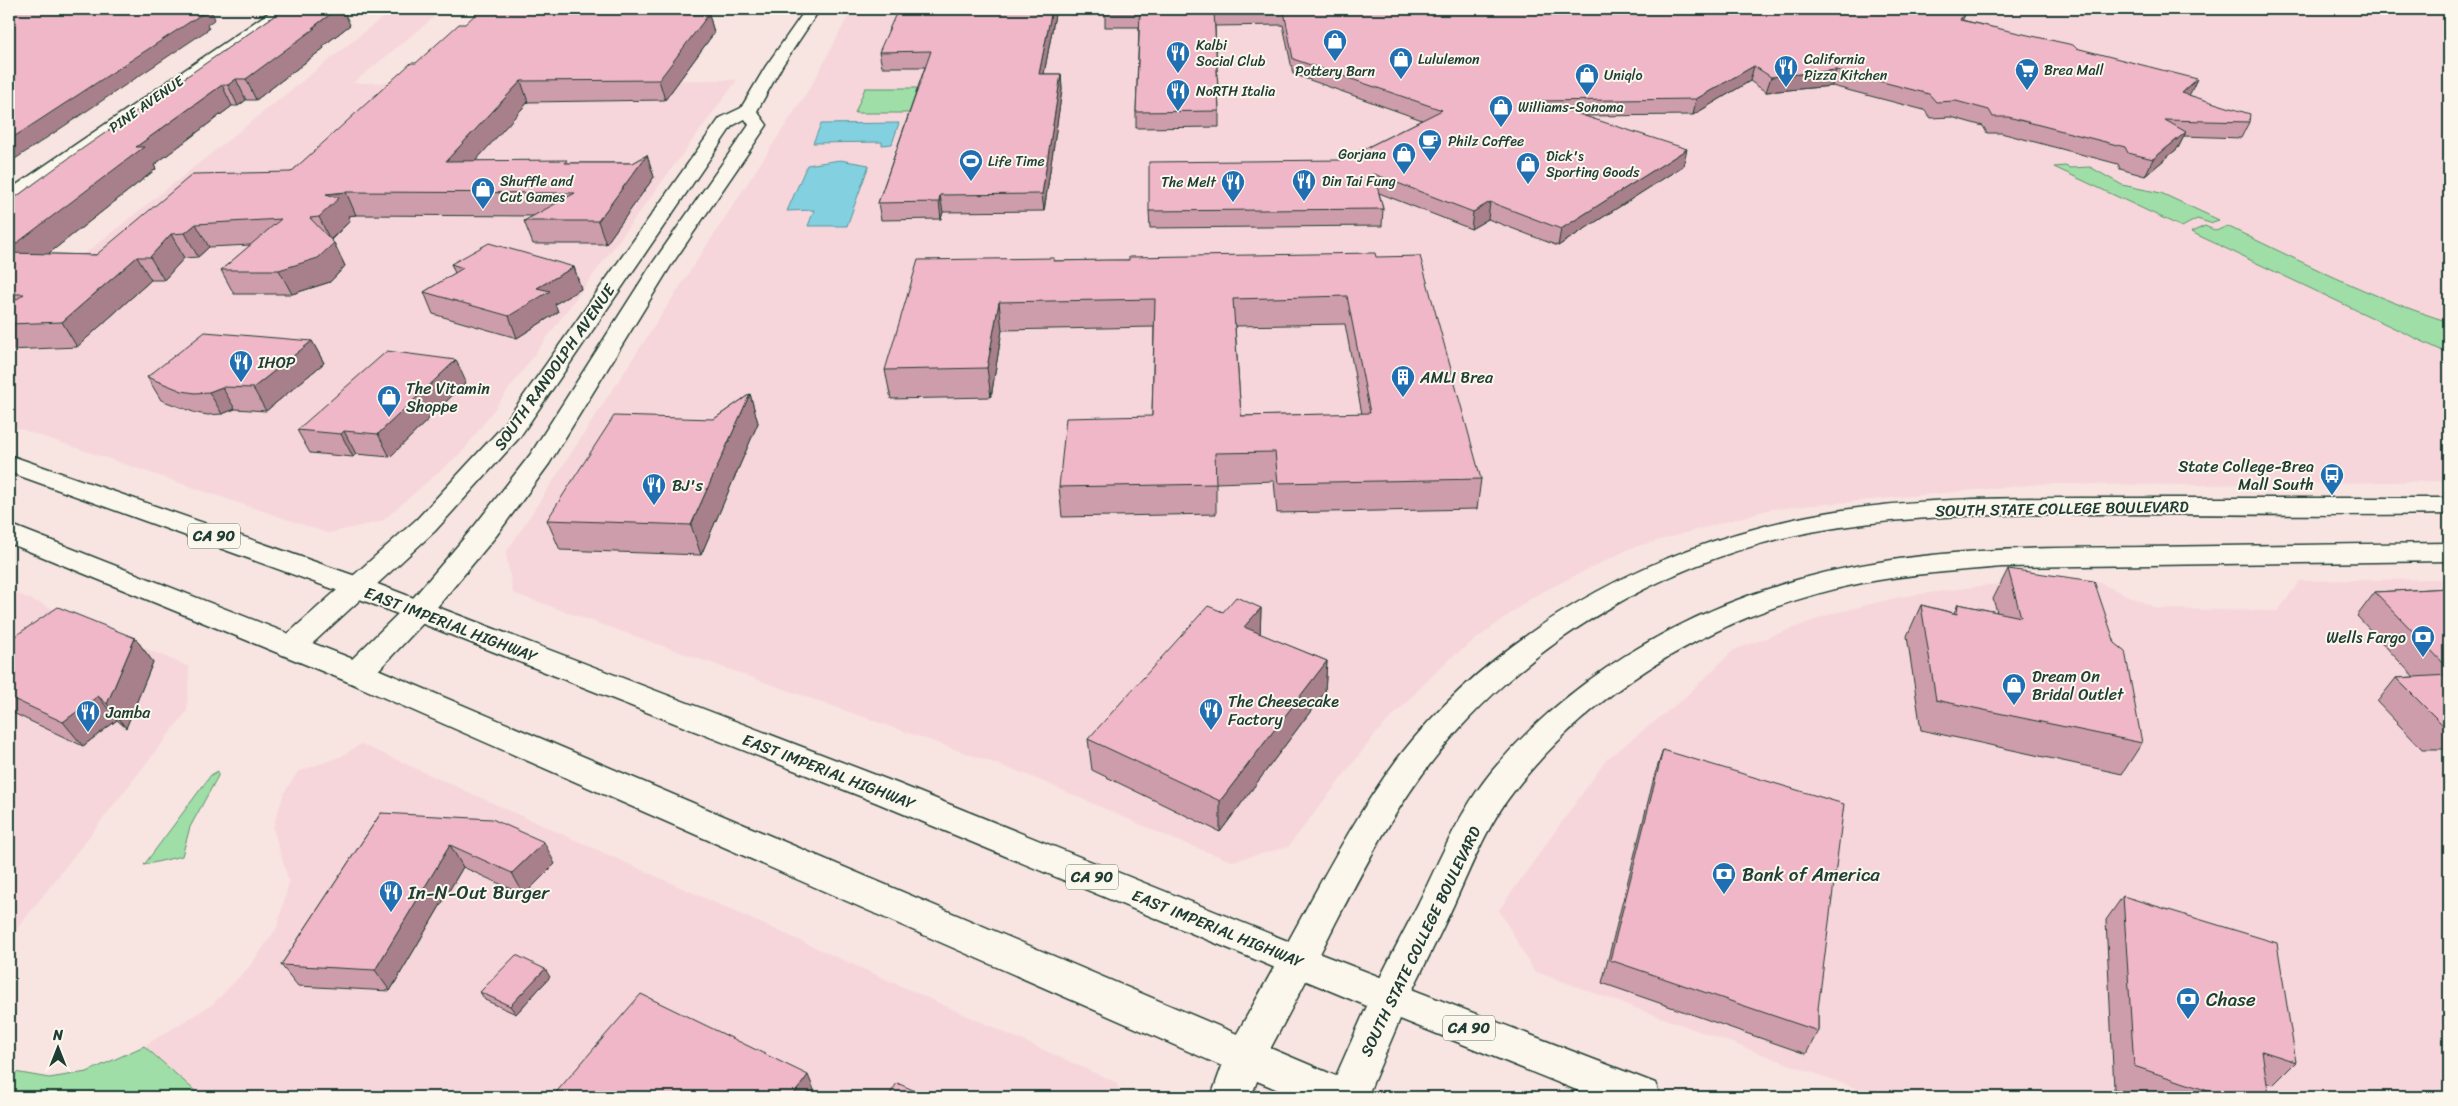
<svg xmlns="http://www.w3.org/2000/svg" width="2458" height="1106" viewBox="0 0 2458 1106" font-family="Sriracha,sans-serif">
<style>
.built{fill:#f6d6da}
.green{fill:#9fdea7;stroke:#5f8e6e}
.water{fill:#82d0e0;stroke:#5a959b}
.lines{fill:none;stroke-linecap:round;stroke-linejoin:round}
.street-casing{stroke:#1f3d34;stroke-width:3}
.secondary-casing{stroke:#1f3d34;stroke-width:3}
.primary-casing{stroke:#1f3d34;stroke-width:3}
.street{fill:#fbf7ec;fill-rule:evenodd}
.secondary{fill:#fbf7ec;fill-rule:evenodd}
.primary{fill:#fbf7ec;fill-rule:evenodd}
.wall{fill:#ce9dac;stroke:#1f3d34;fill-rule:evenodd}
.shaded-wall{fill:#a8808c;stroke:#1f3d34}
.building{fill:#f0b7c8;stroke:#1f3d34;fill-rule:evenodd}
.labels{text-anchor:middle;stroke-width:4;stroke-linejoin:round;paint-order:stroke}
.far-poi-label{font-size:14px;fill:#1f3d34;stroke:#fbf7ec;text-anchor:start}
.far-street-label{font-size:14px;fill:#1f3d34;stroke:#fbf7ec}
.shield{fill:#fbf7ec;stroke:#61756b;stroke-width:1}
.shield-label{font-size:15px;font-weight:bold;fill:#1f3d34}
.poi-label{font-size:16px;fill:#1f3d34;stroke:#fbf7ec;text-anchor:start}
.street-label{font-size:16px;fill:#1f3d34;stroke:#fbf7ec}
.near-poi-label{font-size:19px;fill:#1f3d34;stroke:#fbf7ec;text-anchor:start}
</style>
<rect width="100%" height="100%" fill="#f8e4e1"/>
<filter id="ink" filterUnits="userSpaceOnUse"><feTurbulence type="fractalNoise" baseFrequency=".02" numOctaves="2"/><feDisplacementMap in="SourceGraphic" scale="10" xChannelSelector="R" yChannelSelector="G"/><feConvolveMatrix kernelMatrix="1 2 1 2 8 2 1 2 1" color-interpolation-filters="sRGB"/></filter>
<g filter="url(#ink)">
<!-- built -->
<path class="built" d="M852,9h1597v472l-254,4 -156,-1 -268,25 -140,39 -97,48 -86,64 -72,73 -88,114 -56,14 -56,-21 -148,-65 -515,-182 -7,-40 307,-470z
M439,13l-86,70 384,-3 -273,370 -82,71 -54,12 -319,-108v-161h63l315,-250z
M2449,579v518h-569l-346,-126 -35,-61 108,-151 75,-59 52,-50 97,-36 69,-17 89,-12 106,-4 63,28 120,2 22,-30z
M9,590l180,77 -2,44 -178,228z
M361,744l756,339 4,14h-919l-58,-51 69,-42 37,-38 27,-38 12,-46 -16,-54 11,-35 14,-21 44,-16z"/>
<!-- green -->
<path class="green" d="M865,88h60l-9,25h-61z
M2065,166l5,2 20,-1 32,18 39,8 58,27 -9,3 -13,-4 -15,8 -128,-60z
M2205,226l11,5 11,-5c73,35 145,72 222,96v32l-258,-122z
M218,771v5l-28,51 -8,29 -38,9 67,-90z
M144,1046l58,51h-193v-26l40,7 38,-6z"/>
<!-- water -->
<path class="water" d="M899,123l-7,21 -10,1v-3l-69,1 8,-19z
M840,160l29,5 -22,61h-39l6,-16 -27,1 20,-46z"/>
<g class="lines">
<!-- street casing -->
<g class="street-casing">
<path id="street" d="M274,9h17l-275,194 -7,2v-15z"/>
</g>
<!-- secondary casing -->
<g class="secondary-casing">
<path id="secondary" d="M806,9h14l-38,57 -25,45 10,14 -97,142 -121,197 -53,72 -68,82 -60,63 -11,3 -11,-3 -4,-8 4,-8 62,-61 68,-80 54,-69 120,-188 99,-142 -4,-6 -13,7 -213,312 -84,93 -133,122 -10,3 -10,-3 -5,-7 5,-7 135,-120 84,-91 219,-310 21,-10 25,-42z
M2106,498h343v16c-109,2 -218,0 -327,0 -103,0 -209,-1 -311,18 -142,27 -283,109 -373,222 -43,53 -74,114 -105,174 -24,48 -49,95 -74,142l-14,5 -14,-5 -6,-13 6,-13c26,-45 51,-91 76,-137 28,-51 56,-102 91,-149 107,-138 274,-222 445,-248 87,-13 175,-12 263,-12z
M2449,543v18l-447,6c-47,4 -94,7 -140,16 -134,27 -264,99 -348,208 -27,34 -42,74 -60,113 -16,35 -34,70 -51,105l-13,5 -13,-5 -6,-12c15,-33 33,-65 49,-97 22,-45 40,-90 72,-129 96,-115 240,-186 387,-209 89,-15 179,-14 268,-15 101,-1 201,-3 302,-4z"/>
</g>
<!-- primary casing -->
<g class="primary-casing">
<path id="primary" d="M9,455l358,125 532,204 411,166 345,133 6,14h-67l-194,-78 -33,78h-72l-38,-16 -6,16h-40l11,-31 -876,-385 -337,-138v-19l359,141 968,411 31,-70 -492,-204 -528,-208 -338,-122z"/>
</g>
<!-- street -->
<use href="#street" class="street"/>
<!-- secondary -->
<use href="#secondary" class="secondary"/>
<!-- primary -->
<use href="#primary" class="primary"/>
</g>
<!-- wall -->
<path class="wall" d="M284,9l66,16 -27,21 1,2 -68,52h-10l-8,6h-6l-78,59 2,4 -108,85 48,1 195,-83 125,-109 284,-49h9l5,19 -49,67 -137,2 -53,59 93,2h65l14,-8 7,22 -48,67h-73l-9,-23 10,-5 -178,-1 -8,1 2,5 -19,19 3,3 11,23 -15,16 -38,12h-58l-13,-24 30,-25 -42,2 -11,10 -14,1 -20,22h-13l-74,67 -68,3v-148z
M1056,9l-12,65h17l1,16 -18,121 -101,1 -2,7 -60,1 -3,-17 47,-136h-43l-3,-15z
M1105,9h863l-6,11 114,28 114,46 -1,1 60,27 -8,16 -57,-2 -6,12 -33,28 -25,-7 -2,-5 -117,-31h-14l-4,-7 -32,-9 -20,1 -7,-8 -92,-24 -66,6 -16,-11 -57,34 -108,1 98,50 -125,80 -70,-27 -17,10 -92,-36 4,16 -1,17 -232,2 -1,-17 193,-51 80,-40 -129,-46 -10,-49 -68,1 4,85v16l-83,1v-16l3,-85h-34z
M1376,257l105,222 -4,30 -200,4 -3,-32 -58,2v31l-154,3 -3,-30 93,-71 2,-89 -152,3 -11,67 -100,2 -6,-29 169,-112v3zM1345,324l17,90 -121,2 -6,-90z
M451,264l123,3 7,22 -26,15 3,8 -41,26 -84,-24 -9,-22 31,-19z
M312,341l12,22 -58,48 -31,-2 -13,5 -14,1 -12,-2 -35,-13 -14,-23z
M466,382l-76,75 -34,-3 -3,3 -43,-4 -13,-23z
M750,394l8,29 -57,132 -141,-5 -13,-30 167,-101z
M2008,569l134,174 -20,31 -201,-44 -14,-94 14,-31 33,8 4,-9 39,8 -4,-13z
M2449,588v161h-27l-45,-47 19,-24 18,-1 -57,-61 18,-24z
M1261,608l-1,26 67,27 -2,31 -105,140 -128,-62 -4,-31 135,-127z
M135,638l18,24 -27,66 -9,-8 -34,26 -74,-35v-71z
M1663,750l155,259v22l-12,23 -204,-71 53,-209z
M381,813l174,51 -31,31 -61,-28 -73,124 -92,-5 -17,-21z
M2123,896l173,166 -23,23 -6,-2 2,14h-130l-25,-8 -8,-169z
M550,977l-34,37 -31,-14 -5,-8z"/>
<!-- shaded-wall -->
<path class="shaded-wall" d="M203,9h7l5,10 -8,6 2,4 -200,134v-23z
M337,9h6l7,16 -27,21 1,2 -68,52 -10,-21z
M697,9h1l4,14 7,-9 5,19 -49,67 -6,-20 34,-66z
M1052,9h4l-15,81 -2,-16z
M1966,9h2l-13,26 5,-15z
M1754,66l-4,15 -57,34 3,-16z
M1836,70l-4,16 -66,6 5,-15z
M1061,74l1,16 -18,121 -2,-17z
M236,79l10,21 -8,6 -10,-21z
M2197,79l-7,15 -15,15 7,-16z
M521,81l7,21 -73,82 -9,-23z
M222,85l10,21 -78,59 2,4 -137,108 -10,-16v-12l127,-102z
M2186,132l-8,16 -33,28 8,-17z
M1687,149l-4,17 -125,80 3,-17z
M647,155l7,22 -48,67 -8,-23z
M346,192l10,23 -8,1 2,5 -20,19 -11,-23 7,-23z
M940,195l3,17 -2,7 -2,-17z
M1490,202l-2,17 -17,10 2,-17z
M196,224l13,23 -11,10 -13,-24z
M171,234l13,24 -20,22 -14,-23z
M334,243l11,23 -15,16 -38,12 -13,-24z
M137,257l14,23 -74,67 -15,-25z
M574,267l7,22 -26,15 3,8 -41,26 -8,-22 28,-28z
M999,302l3,28 -11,67 -4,-29z
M312,341l12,22 -58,48 -13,-23z
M456,360l10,22 -76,75 -12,-23z
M222,387l13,22 -13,5 -13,-22z
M750,394l8,29 -57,132 -10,-30z
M344,431l12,23 -3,3 -12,-23z
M1261,608l-1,30 -16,-11z
M135,638l18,24 -27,66 -19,-24z
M1327,661l-2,31 -105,140v-31z
M98,696l19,24 -34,26 -20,-24z
M544,842l11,22 -31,31 -12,-22z
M450,845l13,22 -73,124 -15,-21z
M9,917l3,3 -3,5z
M545,969l5,8 -34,37 -6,-8z
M808,1075l9,22h-25z"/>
<!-- building -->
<path class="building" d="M9,9h194l-9,5h8l-193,126z
M284,9h53l-25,19h3l-69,51h-10l-8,6h-6l-86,62h8l-135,102v-47l60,-44z
M625,9h72l-4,5h16l-50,66 -138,1 -75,80 121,-1 -2,3h68l14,-8 -49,66h-74l51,-28 -229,-1 -20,2 13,4 -20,19 -9,1 24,25 -16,15 -39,12h-58l60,-51 -85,5 -11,9 -14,1 -21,23h-13l-75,65 -53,2v-19l15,-11h-15v-41l87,2 97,-81 98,-2 120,-109h5l43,-39h6l14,-13z
M898,9h154l-13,65h22l-19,120 -102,1 -1,7 -61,1 53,-152 -52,1z
M1105,9h861l-6,11 113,25 3,3 121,31 -15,14 68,21 -1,8 -84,-2 21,12 -33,27 -25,-6 -3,-6 -117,-30h-15l-4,-7 -33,-9 -20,1 -7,-8 -93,-24 -65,7 -17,-11 -58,33 -158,2 149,48 -126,80 -71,-27 -17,10 -99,-38 9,35 -234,2v-49l193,-2 100,-50 -149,-51 -9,-48h-70l5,100 -83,1 4,-100h-36z
M489,243l85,24 -37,21 13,3 -41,25 -85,-24 39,-24 -12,-4z
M1375,253l1,4 44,-1 61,223 -203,4 -3,-31 -60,1 1,31 -157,3 7,-69 86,-2 3,-117 -156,3 -12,66 -102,2 33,-110 136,-2 -1,3 52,-1h24v-3zM1347,296l23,117 -129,3 -8,-117z
M205,332l107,9 -59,47 -31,-1 -13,5 -14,1 -13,-2 -35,-14z
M387,351l69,9 -78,74 -34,-3 -3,3 -44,-4z
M750,394l-59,131 -144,-5 67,-104 100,3z
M2008,569l86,12 21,62 10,8 17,92 -206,-43 -15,-95 36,9 1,-10 63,13z
M2449,588v81l-74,-77z
M1236,597l25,11 -17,19 83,34 -107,140 -132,-62 120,-133 15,6z
M58,607l77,31 -28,66 -9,-8 -35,26 -54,-25v-57z
M2449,675v50h-6l-47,-47z
M1663,750l181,54 -26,205v22l-208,-71z
M381,813l111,6 52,23 -32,31 -62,-28 -75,125 -94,-5z
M2123,896l154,47 19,119 -34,-11 7,46h-43l-92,-31z
M516,955l29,14 -35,37 -30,-14z
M641,994l167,81 -16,22h-240z
M897,1083l32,14h-41z"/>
</g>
<!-- icons -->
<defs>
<g id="shop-pin" transform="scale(1.25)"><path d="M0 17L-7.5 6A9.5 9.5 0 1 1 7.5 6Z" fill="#1f6fb2" stroke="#fbf7ec"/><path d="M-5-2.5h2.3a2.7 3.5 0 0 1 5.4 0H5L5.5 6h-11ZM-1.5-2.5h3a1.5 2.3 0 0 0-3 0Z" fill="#fff"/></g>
<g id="restaurant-pin" transform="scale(1.25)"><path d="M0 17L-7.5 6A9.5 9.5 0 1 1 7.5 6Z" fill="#1f6fb2" stroke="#fbf7ec"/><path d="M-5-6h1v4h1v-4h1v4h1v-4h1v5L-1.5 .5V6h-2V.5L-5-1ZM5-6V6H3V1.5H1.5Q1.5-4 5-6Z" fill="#fff"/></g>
<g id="supermarket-pin" transform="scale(1.25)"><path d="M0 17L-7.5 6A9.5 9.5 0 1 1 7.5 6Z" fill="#1f6fb2" stroke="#fbf7ec"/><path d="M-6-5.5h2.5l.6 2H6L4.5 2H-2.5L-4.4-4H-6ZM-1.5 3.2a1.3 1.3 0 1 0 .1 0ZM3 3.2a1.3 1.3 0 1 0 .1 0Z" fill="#fff"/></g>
<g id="cafe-pin" transform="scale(1.25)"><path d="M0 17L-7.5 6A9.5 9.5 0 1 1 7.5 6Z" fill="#1f6fb2" stroke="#fbf7ec"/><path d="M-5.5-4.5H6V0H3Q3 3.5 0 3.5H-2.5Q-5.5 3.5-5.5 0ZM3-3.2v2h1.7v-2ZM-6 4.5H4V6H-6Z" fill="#fff"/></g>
<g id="stadium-pin" transform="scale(1.25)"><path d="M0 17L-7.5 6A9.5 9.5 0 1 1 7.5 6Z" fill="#1f6fb2" stroke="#fbf7ec"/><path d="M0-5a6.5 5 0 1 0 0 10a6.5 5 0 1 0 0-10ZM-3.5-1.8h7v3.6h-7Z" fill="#fff"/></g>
<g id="building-pin" transform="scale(1.25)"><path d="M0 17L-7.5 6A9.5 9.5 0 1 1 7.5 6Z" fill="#1f6fb2" stroke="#fbf7ec"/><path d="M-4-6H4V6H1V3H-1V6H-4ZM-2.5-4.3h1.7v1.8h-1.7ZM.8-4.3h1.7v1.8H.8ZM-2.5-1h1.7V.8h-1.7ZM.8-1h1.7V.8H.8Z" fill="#fff"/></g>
<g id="bus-pin" transform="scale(1.25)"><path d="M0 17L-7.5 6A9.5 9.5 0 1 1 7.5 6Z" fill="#1f6fb2" stroke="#fbf7ec"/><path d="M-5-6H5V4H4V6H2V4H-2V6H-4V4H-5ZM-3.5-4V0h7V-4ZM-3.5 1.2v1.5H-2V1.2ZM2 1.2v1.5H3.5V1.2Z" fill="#fff"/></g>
<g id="bank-pin" transform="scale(1.25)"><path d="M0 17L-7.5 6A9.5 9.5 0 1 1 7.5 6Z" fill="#1f6fb2" stroke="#fbf7ec"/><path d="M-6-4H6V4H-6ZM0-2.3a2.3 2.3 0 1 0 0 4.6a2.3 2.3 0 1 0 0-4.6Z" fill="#fff"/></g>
</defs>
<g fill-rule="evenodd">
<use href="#shop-pin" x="1335" y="41"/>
<use href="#restaurant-pin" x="1178" y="53"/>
<use href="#shop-pin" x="1401" y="59"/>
<use href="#restaurant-pin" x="1786" y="67"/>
<use href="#supermarket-pin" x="2027" y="70"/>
<use href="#shop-pin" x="1587" y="75"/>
<use href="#restaurant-pin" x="1178" y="91"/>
<use href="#shop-pin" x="1501" y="107"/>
<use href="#cafe-pin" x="1430" y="141"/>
<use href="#shop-pin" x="1404" y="154"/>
<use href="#stadium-pin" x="971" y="161"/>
<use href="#shop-pin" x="1528" y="164"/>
<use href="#restaurant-pin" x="1304" y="181"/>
<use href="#restaurant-pin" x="1233" y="182"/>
<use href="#shop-pin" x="483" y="189"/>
<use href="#restaurant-pin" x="241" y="362"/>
<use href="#building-pin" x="1403" y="377"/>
<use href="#shop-pin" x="389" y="397"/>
<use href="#bus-pin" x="2332" y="475"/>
<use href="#restaurant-pin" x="654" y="485"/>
<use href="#bank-pin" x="2423" y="637"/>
<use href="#shop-pin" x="2014" y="685"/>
<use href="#restaurant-pin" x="1211" y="710"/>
<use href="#restaurant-pin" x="88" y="712"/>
<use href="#bank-pin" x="1724" y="874"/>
<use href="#restaurant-pin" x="391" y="892"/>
<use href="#bank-pin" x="2188" y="999"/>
</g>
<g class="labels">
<!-- far-poi labels -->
<g class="far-poi-label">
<text x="1196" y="50">Kalbi<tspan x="1196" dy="16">Social Club</tspan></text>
<text x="1418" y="64">Lululemon</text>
<text x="1804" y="64">California<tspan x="1804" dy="16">Pizza Kitchen</tspan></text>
<text x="2044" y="75">Brea Mall</text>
<text x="1335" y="76" text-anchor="middle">Pottery Barn</text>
<text x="1604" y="80">Uniqlo</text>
<text x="1196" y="96">NoRTH Italia</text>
<text x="1518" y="112">Williams-Sonoma</text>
<text x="1448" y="146">Philz Coffee</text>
<text x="1386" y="159" text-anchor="end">Gorjana</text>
<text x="1546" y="161">Dick's<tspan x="1546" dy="16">Sporting Goods</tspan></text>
<text x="988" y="166">Life Time</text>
<text x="500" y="186">Shuffle and<tspan x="500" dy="16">Cut Games</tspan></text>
<text x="1322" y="186">Din Tai Fung</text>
<text x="1216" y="187" text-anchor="end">The Melt</text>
</g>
<!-- far-street labels -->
<g class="far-street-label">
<text transform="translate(146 104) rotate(-35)" y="5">PINE AVENUE</text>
</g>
<!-- shield labels -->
<g class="shield">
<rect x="188" y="523.5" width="52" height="25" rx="4"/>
<rect x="1066" y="864.5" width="52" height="25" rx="4"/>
<rect x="1443" y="1015.5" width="52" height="25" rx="4"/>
</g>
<g class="shield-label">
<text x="214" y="541">CA 90</text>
<text x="1092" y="882">CA 90</text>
<text x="1469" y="1033">CA 90</text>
</g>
<!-- poi labels -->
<g class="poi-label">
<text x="258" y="368">IHOP</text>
<text x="1420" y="383">AMLI Brea</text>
<text x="406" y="394">The Vitamin<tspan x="406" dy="18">Shoppe</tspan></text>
<text x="2314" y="472" text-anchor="end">State College-Brea<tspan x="2314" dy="18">Mall South</tspan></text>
<text x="672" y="491">BJ's</text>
<text x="2406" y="643" text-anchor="end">Wells Fargo</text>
<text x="2032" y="682">Dream On<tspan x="2032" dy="18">Bridal Outlet</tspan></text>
<text x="1228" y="707">The Cheesecake<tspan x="1228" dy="18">Factory</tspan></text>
<text x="106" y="718">Jamba</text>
</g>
<!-- street labels -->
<g class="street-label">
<text transform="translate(554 367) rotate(-55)" y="6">SOUTH RANDOLPH AVENUE</text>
<text transform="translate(2062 508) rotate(-1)" y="6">SOUTH STATE COLLEGE BOULEVARD</text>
<text transform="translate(451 624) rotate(21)" y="6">EAST IMPERIAL HIGHWAY</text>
<text transform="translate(829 771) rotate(21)" y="6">EAST IMPERIAL HIGHWAY</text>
<text transform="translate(1218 928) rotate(22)" y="6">EAST IMPERIAL HIGHWAY</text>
<text transform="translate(1420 941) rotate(-64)" y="6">SOUTH STATE COLLEGE BOULEVARD</text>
</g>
<!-- near-poi labels -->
<g class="near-poi-label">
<text x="1742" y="881">Bank of America</text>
<text x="408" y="899">In-N-Out Burger</text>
<text x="2206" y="1006">Chase</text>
</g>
</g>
<!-- margin -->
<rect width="2458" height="1106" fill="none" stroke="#fbf7ec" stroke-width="30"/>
<rect x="15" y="15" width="2428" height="1076" fill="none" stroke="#1f3d34" stroke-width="2" filter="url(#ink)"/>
<!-- north arrow -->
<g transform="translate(58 1048)" stroke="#fbf7ec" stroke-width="4" paint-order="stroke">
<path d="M0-4L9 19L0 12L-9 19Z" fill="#1f3d34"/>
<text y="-8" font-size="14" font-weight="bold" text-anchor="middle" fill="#1f3d34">N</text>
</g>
</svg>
